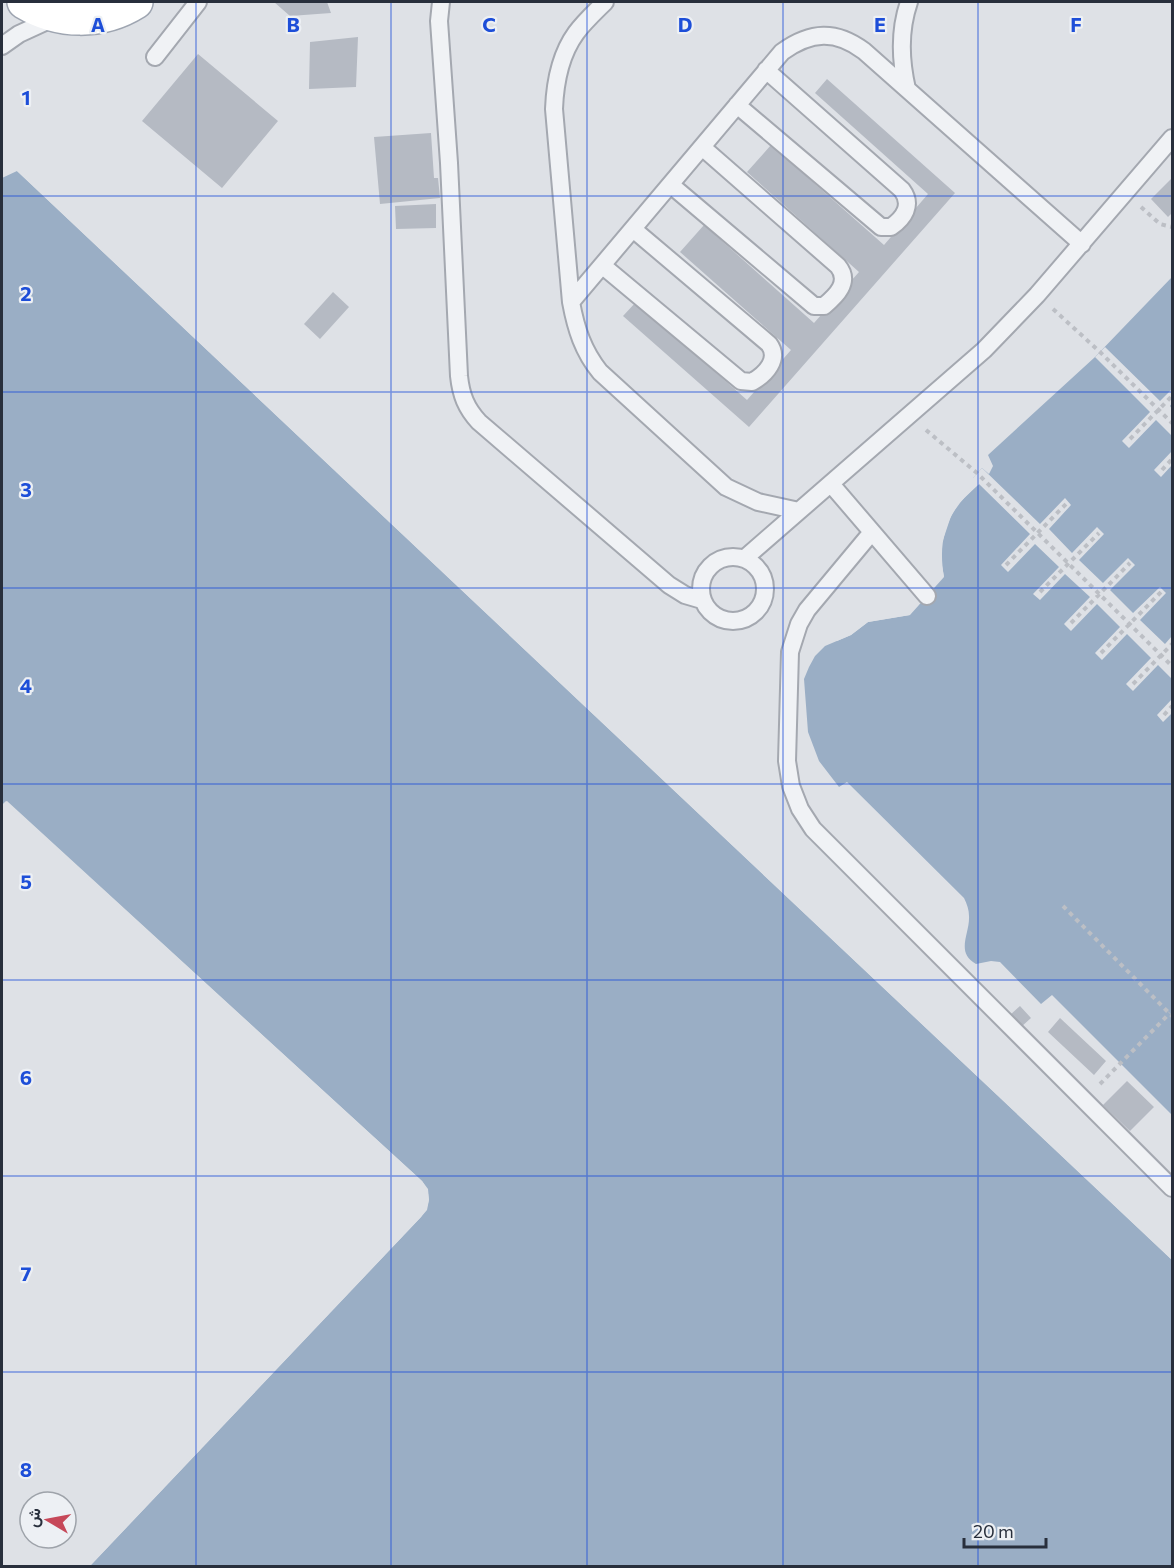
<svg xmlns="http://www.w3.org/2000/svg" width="1174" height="1568" viewBox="0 0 1174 1568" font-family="Commissioner,Vazirmatn,sans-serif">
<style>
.water{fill:#9aaec5}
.pier{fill:#dee1e6}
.building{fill:#b5bac3}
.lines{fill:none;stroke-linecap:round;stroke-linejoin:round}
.lane-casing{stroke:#a4a8b0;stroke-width:20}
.primary-casing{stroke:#9ea5b1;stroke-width:36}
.path{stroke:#bcbfc5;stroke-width:4;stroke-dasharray:4.5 4.5;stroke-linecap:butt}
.lane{stroke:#f0f2f5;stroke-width:16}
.primary{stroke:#fff;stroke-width:33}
.grid{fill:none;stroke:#1d4ed8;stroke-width:1.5;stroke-opacity:0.55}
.grid-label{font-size:20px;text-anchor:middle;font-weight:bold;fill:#1d4ed8;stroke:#edf0f4;stroke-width:4.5;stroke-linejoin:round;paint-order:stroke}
</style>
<rect width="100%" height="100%" fill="#dee1e6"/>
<!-- water -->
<path class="water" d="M17,171l1155,1089v306h-1082l331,-349c10,-13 10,-23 1,-36l-415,-380 -5,4v-627z
M1172,277v838l-120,-120 -11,9 -41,-42 -9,-1 -15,3c-21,-12 -6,-30 -7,-48 0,-6 -2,-12 -5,-18l-117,-116 -8,5 -20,-26 -11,-29 -4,-53 5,-12 6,-11 10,-10 26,-11 17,-13 42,-7 34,-38c-7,-39 4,-68 35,-93l-6,-6 9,-10 7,6 4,-8 -5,-11 107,-98z"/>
<!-- pier -->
<path class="pier" d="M20,170l1152,1086v4l-1155,-1089z
M1105,347l55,54 12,-12v14l-2,3 2,3v27l-16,-16 -27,28 -7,-7 28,-29 -55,-55z
M1172,451v14l-11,12 -7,-7z
M982,468l58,56 25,-26 6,7 -22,24 23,24 25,-26 7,7 -25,26 24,23 25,-25 7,7 -25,25 23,23 27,-26 6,6 -26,27 25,24 7,-8v43l-14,-14 -25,26 -7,-7 25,-26 -24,-24 -25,26 -7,-7 25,-26 -23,-23 -26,27 -7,-7 26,-27 -25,-23 -25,26 -7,-6 26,-27 -24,-23 -27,28 -7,-7 29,-31 -51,-50 -21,20 -7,12 -9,27 -1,17 3,17 -4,-4 -2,-12 1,-18 9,-28 8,-13 18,-19 -3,-3z
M907,613l3,2 -42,7 -17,13 -14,6 -3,-2 15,-7 18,-12z
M1172,699v14l-9,9 -6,-7z
M6,801l416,380 6,8 1,11 -2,10 -6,7 -331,349h-3l10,-12 322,-339 5,-7 2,-9 -1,-9 -5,-7 -414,-378 -4,3v-3z"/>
<!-- building -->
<path class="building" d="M274,2h53l4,11 -41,3z
M358,37l-2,50 -47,2 1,-47z
M198,54l80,67 -56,67 -80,-67z
M827,79l128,114 -206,234 -126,-111 13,-14 111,98 44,-50 -111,-98 24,-27 110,98 45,-51 -112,-100 24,-27 113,100 44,-51 -113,-101z
M431,133l3,45h4l2,20 -60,6 -6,-67z
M1172,178v35l-4,4 -17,-18z
M436,204v24l-40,1 -1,-23z
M333,292l16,15 -29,32 -16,-15z
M1020,1006l11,12 -10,9 -11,-12z
M1060,1018l46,43 -12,14 -46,-43z
M1127,1081l27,26 -24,24 -27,-26z"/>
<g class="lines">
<!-- lane casing -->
<g class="lane-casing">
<path id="lane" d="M441,2l-2,19 10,142 10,213c2,19 7,32 20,46l190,163 16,10 17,5
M605,2c-10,10 -21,20 -29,31 -16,22 -21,50 -22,76l17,193c5,27 12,49 29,70l126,115 32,15 41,9
M2,46l17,-12 37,-17
M155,57l43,-55
M907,89c-7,-30 -8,-58 2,-87
M737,105l144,122h10c13,-9 22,-22 11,-37l-136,-120
M671,185l143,121h10c12,-10 27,-24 14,-40l-136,-119
M603,266l138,115 11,1c14,-8 28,-23 17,-38l-136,-115
M571,302l211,-250c29,-21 54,-22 82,-1l218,193
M831,484l96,112
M872,532l-65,78 -8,14 -9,28 -3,109 4,25 9,23 13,20 359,359
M701 589a32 32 0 1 1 64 0a32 32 0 1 1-64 0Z
M745,558l239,-208 53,-55 135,-157"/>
</g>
<!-- primary casing -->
<g class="primary-casing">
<path id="primary" d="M24,2c35,21 77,22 112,0"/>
</g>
<!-- path -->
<path class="path" d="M1141,207l19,17 12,3
M1053,309l47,43 72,71
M926,430l51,43 195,193
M1130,439l42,-43
M1162,470l10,-11
M1006,565l61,-62
M1040,592l59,-59
M1071,623l59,-60
M1101,653l61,-62
M1133,684l39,-40
M1164,715l8,-9
M1063,906l109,110
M1100,1084l70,-71"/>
<!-- lane -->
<use href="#lane" class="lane"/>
<!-- primary -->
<use href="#primary" class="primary"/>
</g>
<!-- grid -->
<path class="grid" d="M196,2v1564M391,2v1564M587,2v1564M783,2v1564M978,2v1564M2,196h1170M2,392h1170M2,588h1170M2,784h1170M2,980h1170M2,1176h1170M2,1372h1170"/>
<g class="grid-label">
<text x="98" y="32">A</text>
<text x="293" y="32">B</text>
<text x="489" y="32">C</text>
<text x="685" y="32">D</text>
<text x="880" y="32">E</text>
<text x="1076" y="32">F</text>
<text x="26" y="105">1</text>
<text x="26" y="301">2</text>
<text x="26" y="497">3</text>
<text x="26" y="693">4</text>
<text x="26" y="889">5</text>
<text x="26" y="1085">6</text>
<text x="26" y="1281">7</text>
<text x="26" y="1477">8</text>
</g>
<!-- border -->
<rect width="1174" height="1568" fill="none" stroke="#282f3c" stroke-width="6"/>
<!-- north arrow -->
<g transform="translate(48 1520) rotate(280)"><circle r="28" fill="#edf0f4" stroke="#9ea3aa" stroke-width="1.5"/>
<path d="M0-4.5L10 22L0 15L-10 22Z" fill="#c64859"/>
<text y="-9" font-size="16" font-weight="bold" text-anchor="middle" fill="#282f3c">ش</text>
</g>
<!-- scale -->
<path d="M964 1538v9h82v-9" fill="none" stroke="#282f3c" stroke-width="3"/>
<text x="973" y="1538" font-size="18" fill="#282f3c" stroke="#edf0f4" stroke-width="4.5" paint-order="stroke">20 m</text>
</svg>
